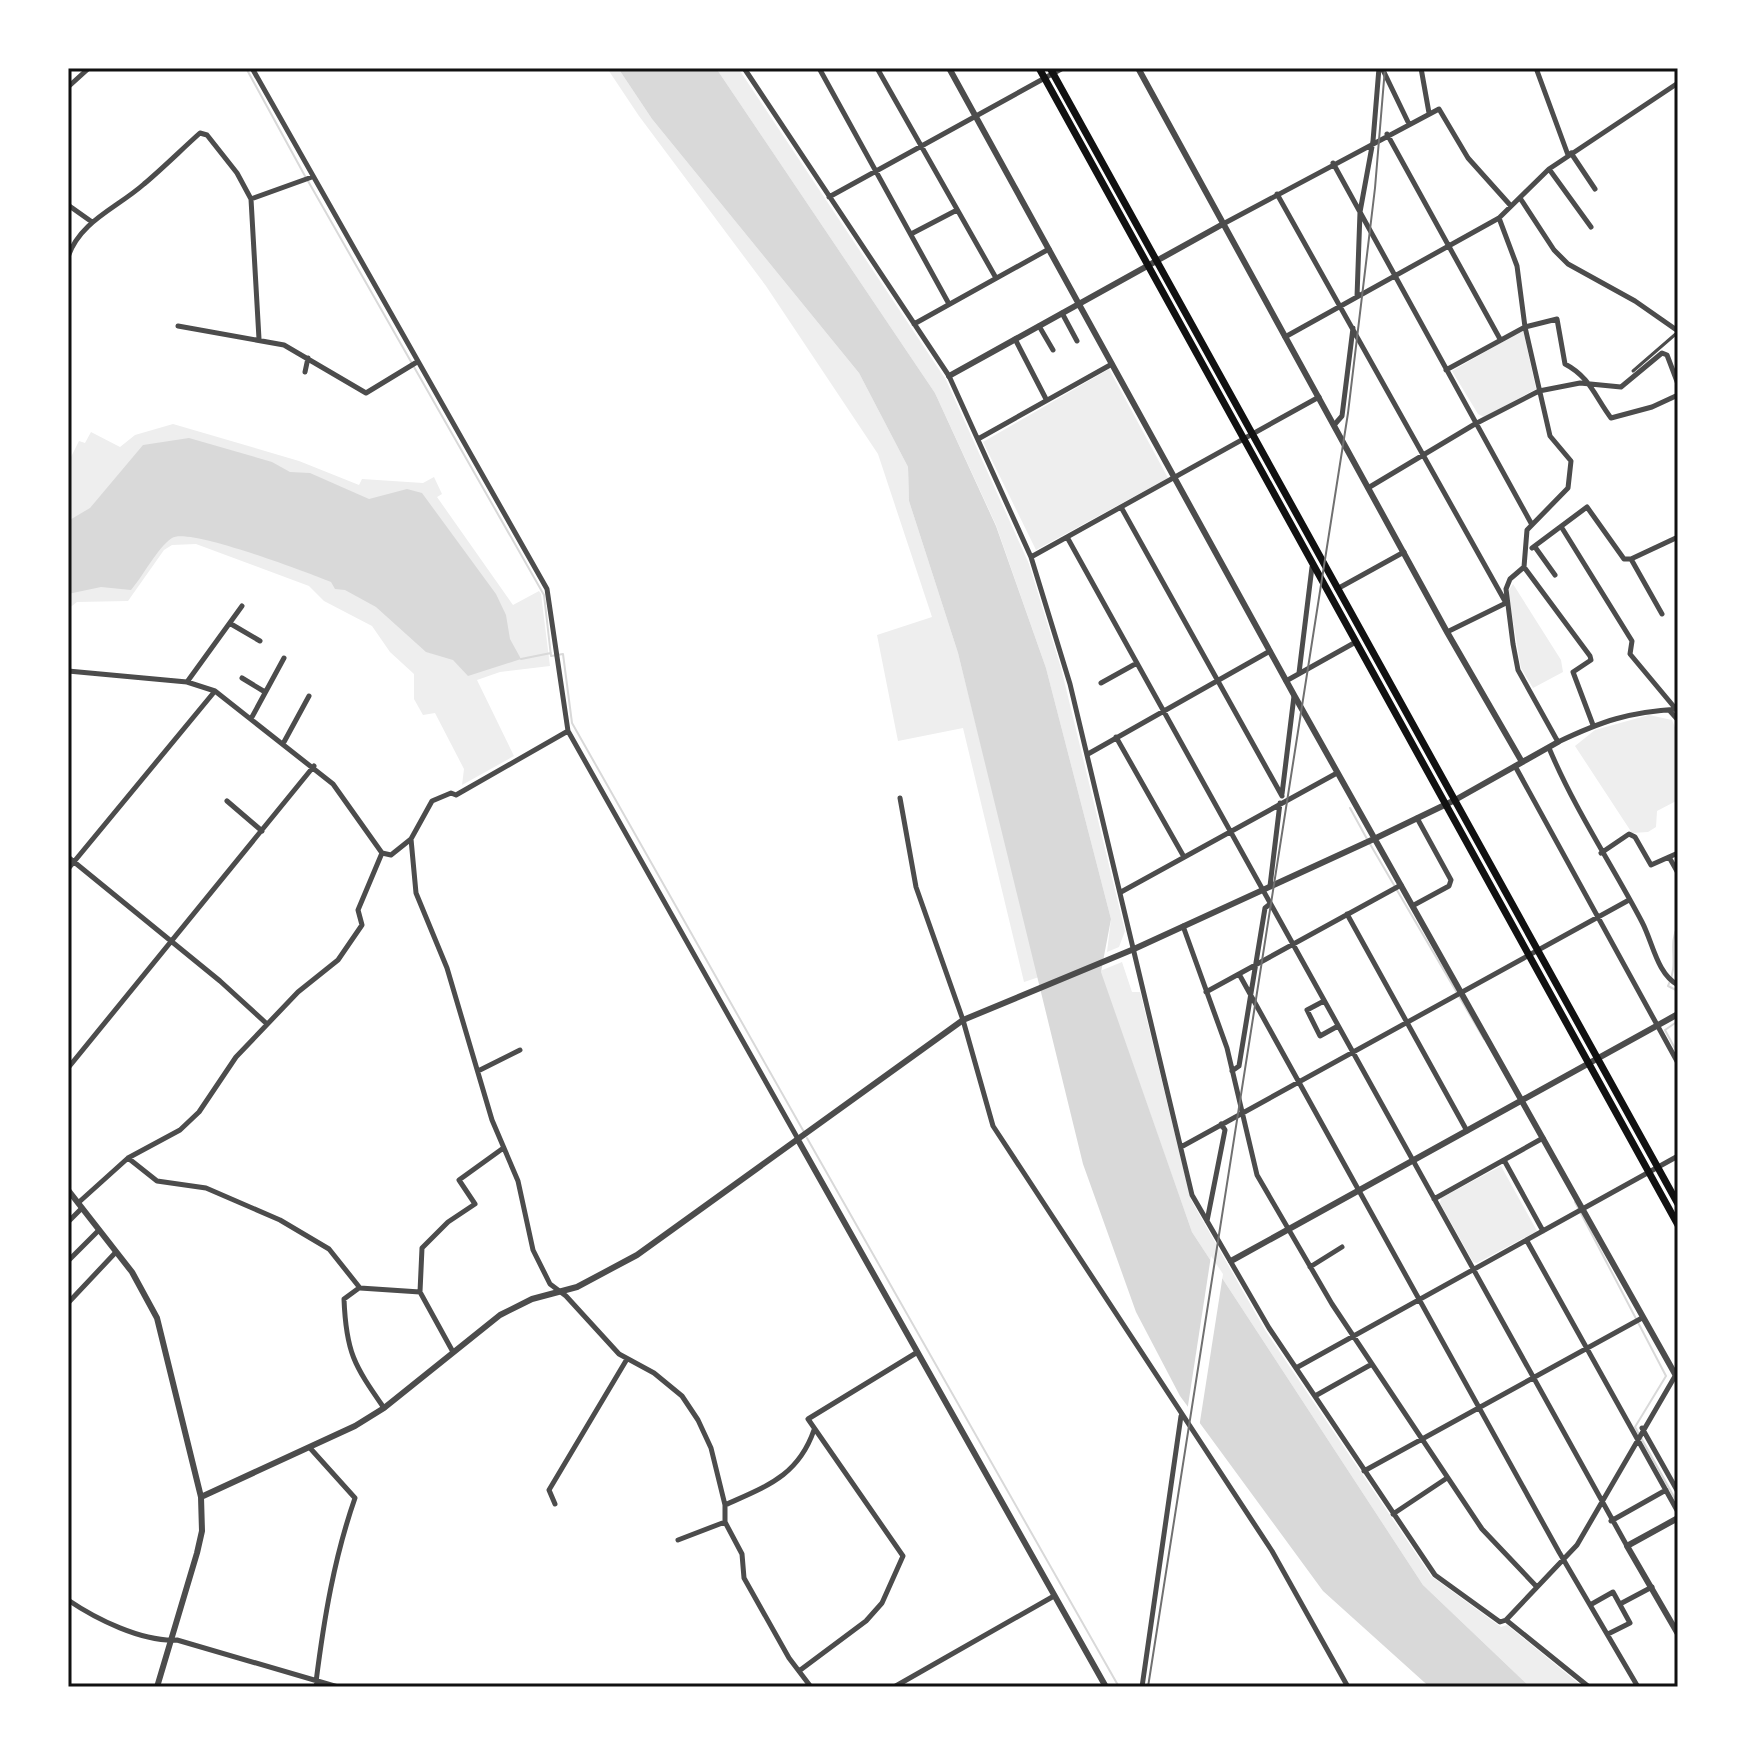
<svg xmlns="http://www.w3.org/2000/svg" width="1746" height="1755" viewBox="0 0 1746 1755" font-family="Overpass,sans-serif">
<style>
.green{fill:#eee}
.water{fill:#d9d9d9}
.pier{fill:#fff}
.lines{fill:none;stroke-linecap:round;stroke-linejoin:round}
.stream{stroke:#d9d9d9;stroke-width:2}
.pedestrian{stroke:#4c4c4c;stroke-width:3}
.minor{stroke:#4c4c4c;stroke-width:5}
.tertiary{stroke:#4c4c4c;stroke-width:6}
.primary{stroke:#111;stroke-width:7}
.rail{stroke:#707070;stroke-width:2}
.neatline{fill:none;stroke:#111;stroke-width:3}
</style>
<rect width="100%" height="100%" fill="#fff"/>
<!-- green -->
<path class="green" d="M607,68h11l34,51 207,254 49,94 1,34 49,152 81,324 -15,5 -61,-254 -65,13 -21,-106 55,-18 -54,-163 -112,-168 -127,-170z
M716,68h22l208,312 83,184 32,104 64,263 -6,16 -12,5 4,-33 -65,-251 -50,-143 -61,-132z
M1523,330l13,59 -52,28 -6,-3 -26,-43z
M1109,369l59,109 -132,72 -53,-108z
M173,424l126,37 60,24 3,-6 61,4 11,-6 8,17 -5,3 76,108 26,-14 2,3 9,72 -50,6 -23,8 37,76 -52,29 2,-16 -29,-56 -12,2 -9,-16v-25l-24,-22 -18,-26 -48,-25 -15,-15 -113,-42 -24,1 -8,5 -36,51 -51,1 -9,7v-146l11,-22 6,2 6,-11 29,15 15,-12z
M1513,584l48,76 2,12 -30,16 -12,-20 -13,-77z
M1649,715l23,5 6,15v65l-21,11 -1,16 -8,5 -16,1 -57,-87 20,-16z
M1122,962l10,30h8l51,208 74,130 166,246 70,51 6,-2 76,62h-53l-107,-102 -231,-353 -92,-261z
M1501,1166l36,65 -60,32 -4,-1 -33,-59 1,-5z"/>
<!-- water -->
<path class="water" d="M618,68h98l219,325 61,133 50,142 65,251 -10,53 91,260 231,353 107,102h-100l-6,-5 -101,-91 -143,-195 -44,-84 -53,-148 -125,-511 -49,-152 -1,-34 -49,-94 -207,-254z
M189,438l83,24 18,10 20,1 59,26 38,-10 15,4 74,101 10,21 4,24 11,20 -53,17 -15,-16 -27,-8 -50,-45 -31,-17 -10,-1 -4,-7c-23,-9 -142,-55 -159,-44 -15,10 -28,37 -41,52l-30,-3 -33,7v-73l22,-13 53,-63z"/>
<!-- pier -->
<path class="pier" d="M1211,1256l12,18 -24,154 -12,-16z"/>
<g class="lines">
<!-- stream -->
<path class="stream" d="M246,68l59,108
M308,181l236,414 7,61 12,-2 9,69 232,409
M521,659l30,-6
M1350,808l17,31
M1370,844l114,195
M1678,926c-11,19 2,37 -10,60l10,5
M1678,1021l-13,9 13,24
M807,1138l312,549
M1575,1202l91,174 -31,51 43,77"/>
<!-- pedestrian -->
<path class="pedestrian" d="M1633,371l45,-39"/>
<!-- minor -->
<path class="minor" d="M252,68l295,521 21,142 230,408
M744,68l205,308 82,181 39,127 122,511 77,133 166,247 65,47 6,-2
M819,68l130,236
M877,68l119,210
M1382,68l26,54
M1421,68l8,45
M1536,68l32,87
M68,87l21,-19
M1387,134l113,205
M1571,153l24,36
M1333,163l198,360
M1549,169l42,58
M1277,194l229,409
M829,197l234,-129
M1520,198l34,52 14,14 67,37 43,30
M251,199l8,140
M68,205l24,17
M1499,218l18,48 8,61 25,109 21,25 -3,27 -41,42 -3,37 66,89 1,4 -18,12 20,53
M1223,224l216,-115 29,49 43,48
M911,234l46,-24
M68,257c12,-36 49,-49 76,-73 19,-16 37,-34 56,-51l7,2 30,38 14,26 61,-22
M1357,297l3,-85 13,-71 6,-73
M1062,313l15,28
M914,324l135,-75
M178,326l106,19 82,48 51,-31
M1039,326l14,24
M1285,337l214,-119 50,-49 129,-86
M1015,339l31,60
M1446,370l79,-43 32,-8 8,45c25,13 30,33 46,54l41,-11 26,-12
M305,372l3,-14
M1335,424l7,-8 11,-88
M978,439l134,-75
M1368,488l107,-64 64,-33 41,-8 41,4 41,-34 5,2 11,29
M1121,507l161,289
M1562,528l70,113 -2,13 45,54
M1067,537l560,1009
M1535,547l20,28
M1532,548l55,-41 37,52h7l47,-22
M1031,557l288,-160
M1631,559l31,55
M1524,567l-14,12 -4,10 7,55 5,26 40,72c44,-21 71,-30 120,-33
M1337,589l67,-37
M231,624l29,17
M1447,632l59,-29
M68,671l119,11 28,9 118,93 49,69
M1299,673l13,-106
M242,678l23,14
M1286,681l68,-38
M187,682l55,-76
M1101,683l36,-20
M1670,711l8,9
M252,717l32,-59
M568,731l-112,64 -5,-2 -19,8 -21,38 5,54 31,75 45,152 26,61 15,69 17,34 16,12 53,58 35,19 28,23 16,24 13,28 14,57v17l17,32 2,24 45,80 22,29
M1116,737l68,120
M284,742l25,-46
M1549,748c26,62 62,115 93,174 11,21 15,52 36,63
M1088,754l182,-103
M1515,766l163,297
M1282,794l12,-98
M900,798l16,89 47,133 30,106 279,425 76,136
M227,801l35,30
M382,853l9,2 20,-16
M1601,853l28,-19 6,3 16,28 27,-12
M68,857l152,124 47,43
M1669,857l9,16
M68,869l147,-178
M1270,886l10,-83
M1121,892l216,-119
M1414,905l35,-19 2,-6 -34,-62
M1347,914l120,217
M1183,926l44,122 30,127 75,129 150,225 54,57
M1239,974l320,578 79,135
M1206,992l195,-107
M1324,1001l-17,9 13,26 18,-10
M68,1068l246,-302
M478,1071l42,-21
M1232,1071l7,-5 26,-158 5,-4
M1181,1147l448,-247
M128,1158l29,23 49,7 74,32 49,29 31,39 60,4 33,60
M1504,1160l39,71
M1434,1199l109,-61
M78,1203l50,-45 52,-28 19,-18 37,-55 62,-65 40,-32 24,-35 -4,-15 24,-57
M1207,1221l18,-91 -4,-6
M68,1222l14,-14
M1527,1241l151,271
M68,1261l31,-31
M1310,1267l32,-20
M359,1288l-15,11c2,53 10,66 40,109
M420,1292l2,-44 26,-26 27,-18 -16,-24 43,-31
M68,1303l48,-51
M1296,1368l382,-212
M1315,1396l57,-32
M1642,1428l36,64
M310,1448l45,50c-21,60 -31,121 -39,184
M1364,1471l278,-153
M555,1504l-6,-14 78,-131
M725,1505c42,-19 73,-29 89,-75
M1393,1514l54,-36
M1611,1521l55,-31
M678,1540l47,-18
M68,1600c28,19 74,42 109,40l161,47
M1620,1604l32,-17
M1590,1605l23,-13 17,31 -22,11
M1506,1620l71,-75 101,-174
M1506,1620l83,67
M799,1671l67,-50 16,-18 21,-47 -95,-137 108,-66
M894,1687l160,-91
M1142,1687l39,-271"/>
<!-- tertiary -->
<path class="tertiary" d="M949,68l345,627 381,679
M1138,68l309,564 75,130
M949,376l274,-152
M798,1140l308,547
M68,1190l64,82 25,46 44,179 1,34 -5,22 -40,134
M1231,1261l447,-247
M201,1497l154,-71 29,-18 116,-93 32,-16 45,-12 60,-32 326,-235 171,-71 242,-111 79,-38 103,-58
M1678,1518l-51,28 51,88"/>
<!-- primary -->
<path class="primary" d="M1039,68l639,1157
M1050,68l628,1136"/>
<!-- rail -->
<path class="rail" d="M1148,1687l200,-1274 27,-225 10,-120"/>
</g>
<!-- border -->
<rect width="1746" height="1755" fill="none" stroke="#ffffff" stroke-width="140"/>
<rect x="70" y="70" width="1606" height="1615" class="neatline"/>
</svg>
